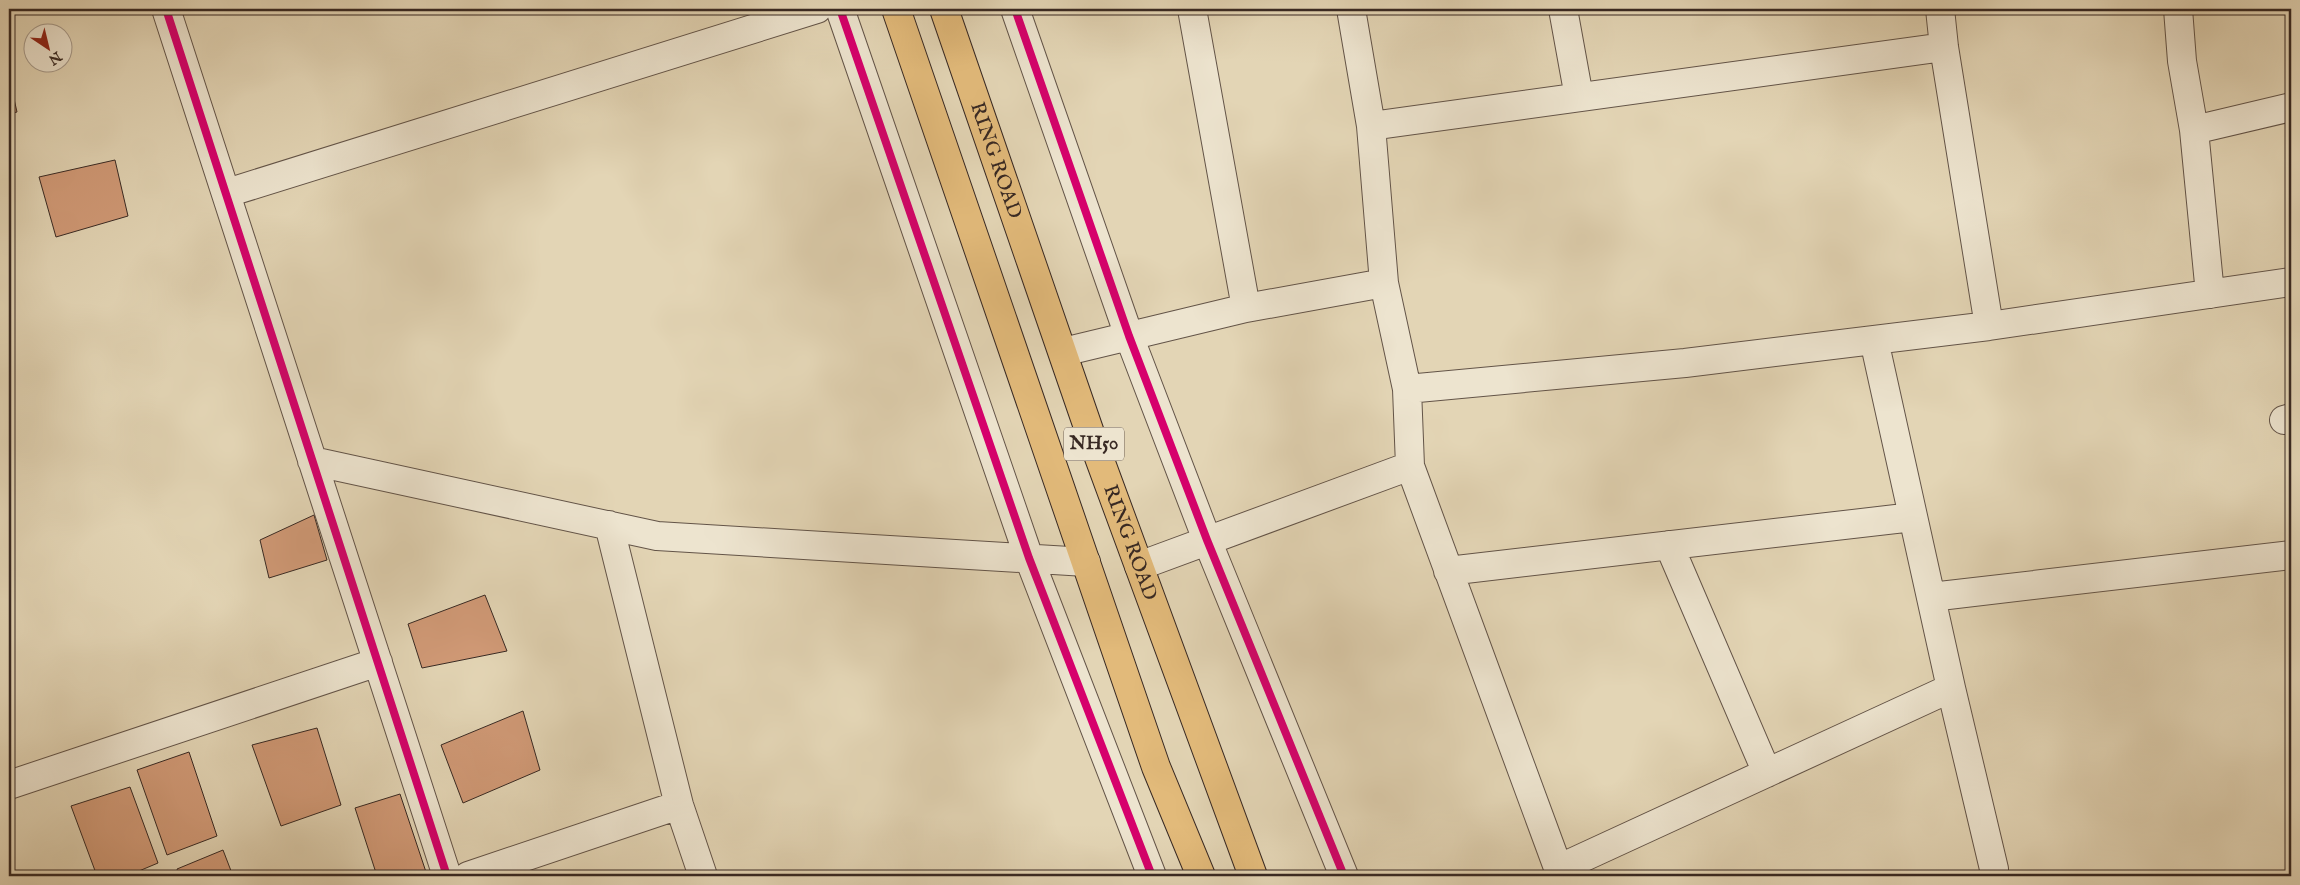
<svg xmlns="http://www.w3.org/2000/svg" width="2300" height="885" font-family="'IM FELL English',serif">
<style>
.building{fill:#d19a77;stroke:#382923}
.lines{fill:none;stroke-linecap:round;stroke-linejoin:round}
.minor-casing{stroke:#635448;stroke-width:30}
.trunk-casing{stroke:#382923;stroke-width:30}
.minor{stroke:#ede4cf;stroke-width:28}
.trunk{stroke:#e2ba7a;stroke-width:28}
.cycleway-casing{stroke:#ede4cf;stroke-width:11}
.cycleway{stroke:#d6006c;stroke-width:8}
.labels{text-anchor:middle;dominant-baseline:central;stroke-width:4;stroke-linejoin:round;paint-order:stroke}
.shield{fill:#ede4cf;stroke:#6e6157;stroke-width:1}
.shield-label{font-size:19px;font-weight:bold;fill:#382923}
.street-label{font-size:20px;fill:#382923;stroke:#ede4cf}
</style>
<rect width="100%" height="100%" fill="#e3d5b5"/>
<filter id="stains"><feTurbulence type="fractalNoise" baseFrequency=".004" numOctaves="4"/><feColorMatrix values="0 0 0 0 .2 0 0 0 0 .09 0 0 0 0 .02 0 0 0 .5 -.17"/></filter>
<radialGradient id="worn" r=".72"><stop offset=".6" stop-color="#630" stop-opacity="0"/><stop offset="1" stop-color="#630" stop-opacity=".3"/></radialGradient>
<path class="building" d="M9,77L17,112L9,114Z
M115,160L128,216L56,237L39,177Z
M314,515L327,560L269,578L260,540Z
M485,595L507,651L422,668L408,624Z
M523,711L540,770L463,803L441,745Z
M317,728L341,805L281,826L252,745Z
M189,752L217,836L167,855L137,770Z
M130,787L158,863L127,876H97L71,806Z
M400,794L427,875L377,876L355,808Z
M223,850L233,876H179L177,869Z"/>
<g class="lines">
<g class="minor-casing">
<path id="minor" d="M166,9L447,876
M840,9L1029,558L1152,876
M1015,9L1129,336L1207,540L1344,876
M1351,9L1371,126L1384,283L1407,389L1410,466L1561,876
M1563,9L1579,97
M1940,9L1944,47L1989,326
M2178,9L2182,61L2194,130L2210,294
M1371,126L1944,47
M2194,130L2291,107
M227,193L817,9
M1246,308L1384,283
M1874,340L1951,688L1994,869V876
M1063,352L1246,308L1192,9
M1407,389L1685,363L1989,326L2291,282
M2284,420L2291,418
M312,461L657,536L1086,562
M609,525L679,805L703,876
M1669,545L1767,773
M1139,566L1410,466
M1448,571L1913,517
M1931,597L2291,555
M9,785L378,662
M1558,869L1951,688
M468,876L679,805"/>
</g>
<g class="trunk-casing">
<g id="trunk">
<path d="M896,9L1156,767L1201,876"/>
<path id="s1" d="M944,9L1090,433L1253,876"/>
</g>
</g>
<use href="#minor" class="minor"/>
<use href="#trunk" class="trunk"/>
<g class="cycleway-casing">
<path id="cycleway" d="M166,9L447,876
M840,9L1029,558L1152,876
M1015,9L1129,336L1207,540L1344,876"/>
</g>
<use href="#cycleway" class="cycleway"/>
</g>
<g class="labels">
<rect class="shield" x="1064" y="427.5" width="60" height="33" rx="4"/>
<g class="shield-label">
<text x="1094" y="444">NH50</text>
</g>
<g class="street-label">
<text stroke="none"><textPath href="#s1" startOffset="160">RING ROAD</textPath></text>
<text stroke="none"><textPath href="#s1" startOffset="565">RING ROAD</textPath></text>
</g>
</g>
<rect width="2300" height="885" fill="none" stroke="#e3d5b5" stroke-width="30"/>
<rect x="10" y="10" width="2280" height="865" fill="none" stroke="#382923" stroke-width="2.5"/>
<rect x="15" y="15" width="2270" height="855" fill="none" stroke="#382923"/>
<g transform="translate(48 48) rotate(145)"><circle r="24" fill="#ede4cf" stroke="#a5998a"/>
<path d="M0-4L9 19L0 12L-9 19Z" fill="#8f2418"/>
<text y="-8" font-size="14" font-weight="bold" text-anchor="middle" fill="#382923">N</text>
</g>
<rect width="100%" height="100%" filter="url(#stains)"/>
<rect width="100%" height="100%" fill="url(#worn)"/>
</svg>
